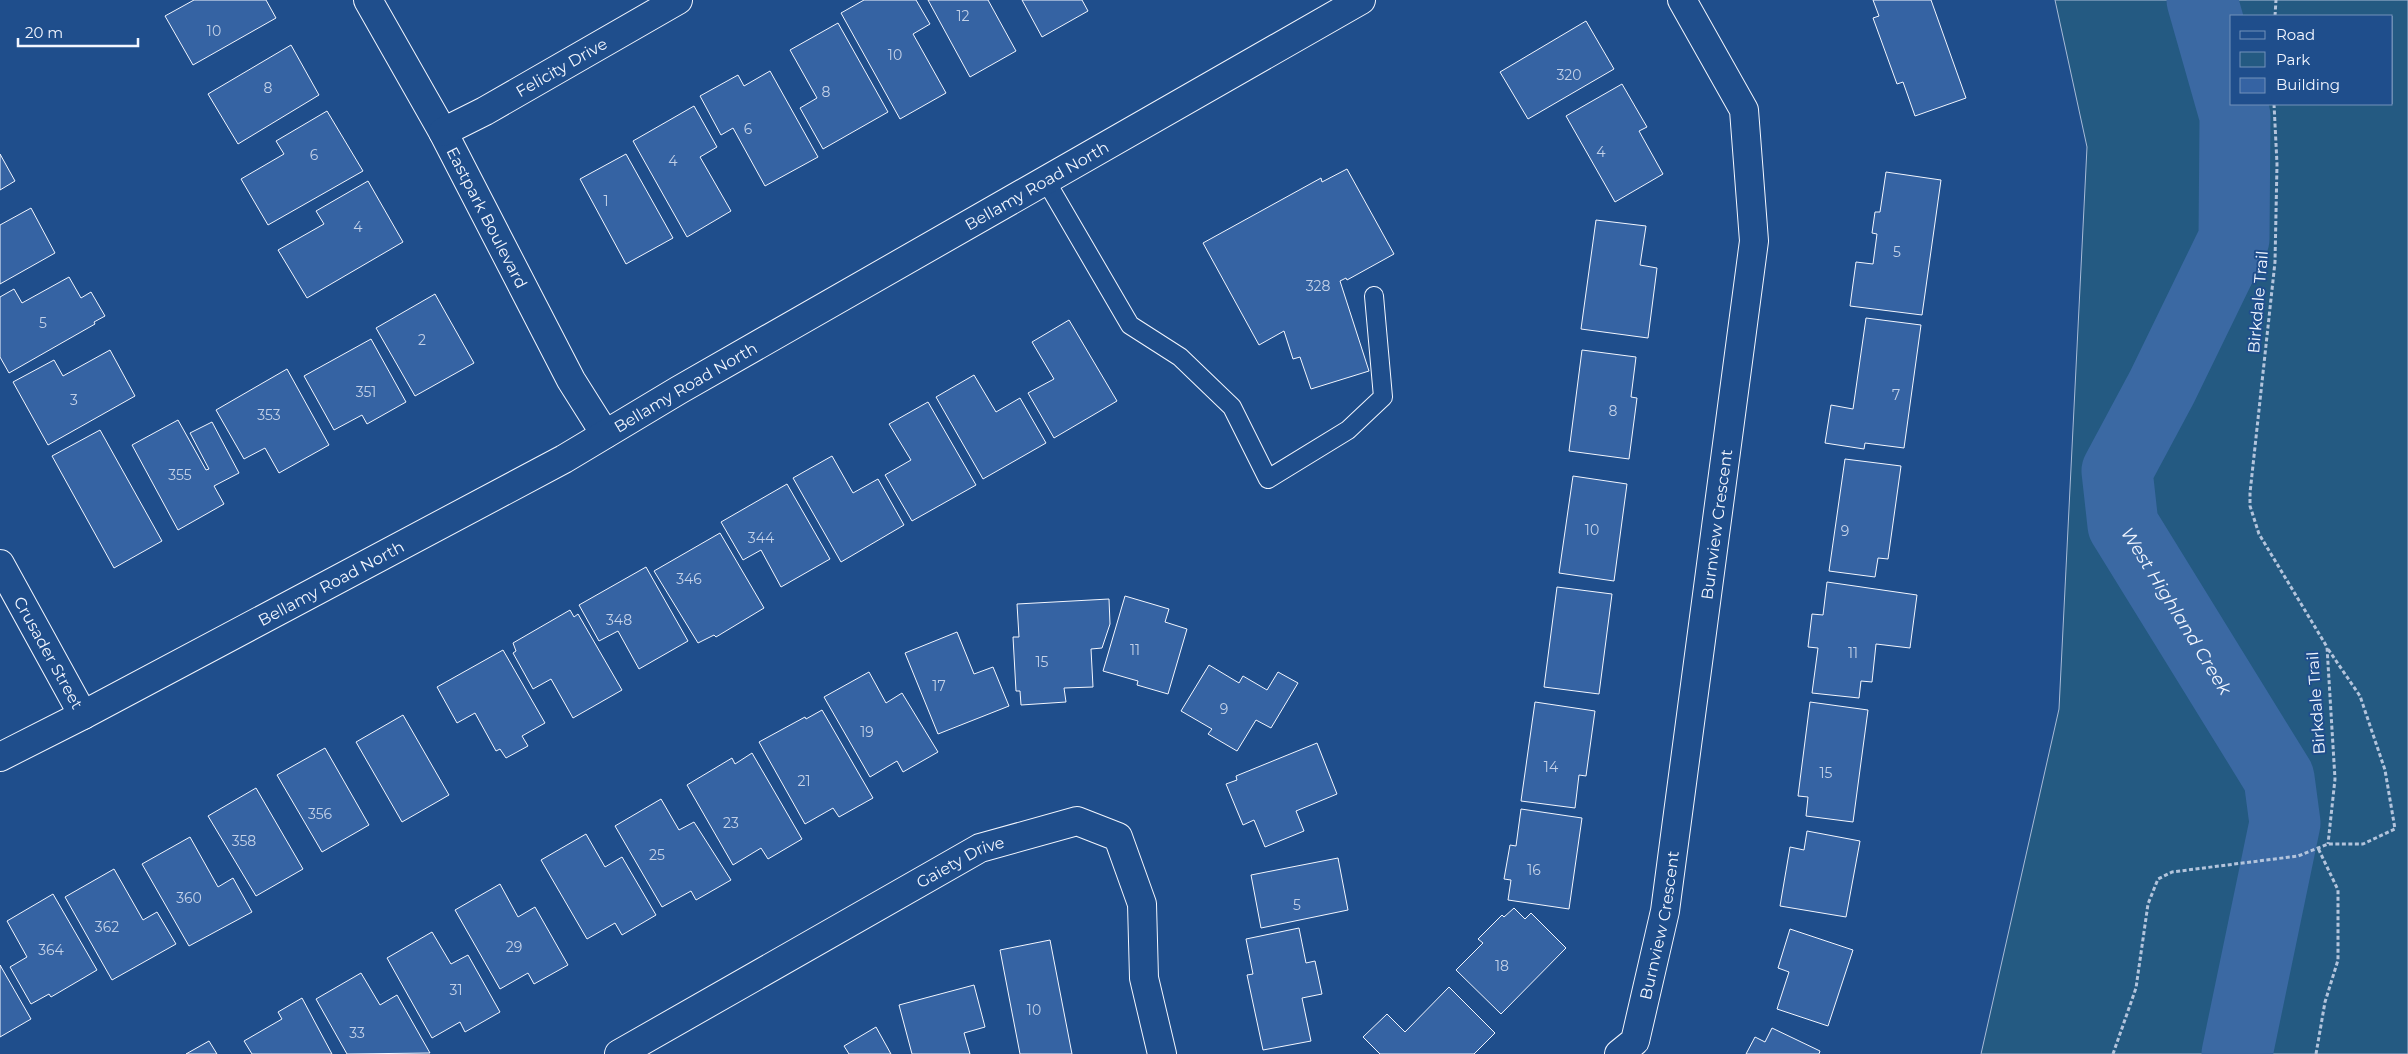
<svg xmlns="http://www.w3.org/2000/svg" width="2408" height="1054" font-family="Montserrat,sans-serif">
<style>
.green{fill:#245a82;stroke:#a8bbd7;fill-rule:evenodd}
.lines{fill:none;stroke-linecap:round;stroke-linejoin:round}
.river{stroke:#3b69a3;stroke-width:71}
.building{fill:#3563a3;stroke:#f2f6ff}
.service-casing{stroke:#f2f6ff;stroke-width:20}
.minor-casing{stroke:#f2f6ff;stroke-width:30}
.tertiary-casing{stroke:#f2f6ff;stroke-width:30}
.path{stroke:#b3c4dc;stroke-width:3;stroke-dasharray:4 2.5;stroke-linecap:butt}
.service{stroke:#1f4e8c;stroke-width:18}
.minor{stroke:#1f4e8c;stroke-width:28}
.tertiary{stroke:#1f4e8c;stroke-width:28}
.labels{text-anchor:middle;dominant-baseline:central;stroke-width:4;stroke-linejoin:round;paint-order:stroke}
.number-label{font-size:14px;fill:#c3d1e8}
.street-label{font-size:16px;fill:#f2f6ff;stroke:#1f4e8c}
.water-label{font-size:18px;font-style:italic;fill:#f2f6ff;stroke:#1f4e8c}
</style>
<rect width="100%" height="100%" fill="#1f4e8c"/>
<path class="green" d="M2055,0H2408V1054H1981L2059,709L2087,147ZM2392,16V104H2232V16Z"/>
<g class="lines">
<path class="river" id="s1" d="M2202,0L2235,116L2234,239L2162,387L2117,471L2123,525L2279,778L2285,823L2237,1054"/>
</g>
<path class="building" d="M194,0H266L276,18L193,65L165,16Z
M864,0H916L930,24L913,34L946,93L900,119L841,13Z
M928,0H988L1016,51L970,77Z
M1022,0H1082L1088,11L1042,37Z
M1873,0H1931L1966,98L1915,116L1903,82L1897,84L1873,18L1879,16Z
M1586,21L1614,69L1528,119L1500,72Z
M838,23L888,112L823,149L800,108L817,98L790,50Z
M291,45L319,95L238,144L208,94Z
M770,71L818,157L765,186L733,128L721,135L700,96L738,75L744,86Z
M1622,84L1647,127L1639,131L1663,174L1615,202L1566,116Z
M694,106L717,147L700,157L731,211L687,237L633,141Z
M327,111L363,171L268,225L241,179L284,154L276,141Z
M0,154L15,181L0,190Z
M626,154L673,238L626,264L580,179Z
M1347,169L1394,254L1347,280L1346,278L1340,281L1369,371L1311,389L1300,357L1293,359L1284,331L1259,345L1203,243L1321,178L1322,182Z
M1886,172L1941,180L1922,315L1850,306L1856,262L1873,264L1877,234L1872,233L1875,212H1880Z
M368,181L403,242L307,298L278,250L324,224L316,211Z
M31,208L55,253L0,284V225Z
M1596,220L1646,226L1640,265L1657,268L1648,338L1581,329Z
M69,277L81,298L91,292L105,316L94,322L95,324L9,373L0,357V297L14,289L22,303Z
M435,294L474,363L415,396L376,328Z
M1866,318L1921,325L1904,448L1865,443L1864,449L1825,443L1831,405L1853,409Z
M1069,320L1117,401L1054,438L1028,393L1054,379L1032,342Z
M371,339L406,402L367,424L362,415L334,430L304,376Z
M110,350L135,396L48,445L13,382L54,360L63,376Z
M1582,350L1636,357L1631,397L1637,398L1629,459L1569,451Z
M287,369L329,445L279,473L265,448L244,459L216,410Z
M974,375L996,412L1020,398L1046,443L983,479L936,397Z
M928,402L976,485L912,521L885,475L911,460L889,424Z
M178,420L206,470L209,469L190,433L212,422L239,473L214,486L224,504L178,530L132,445Z
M100,430L162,541L114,568L52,456Z
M832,456L853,493L878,479L904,525L841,562L793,478Z
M1845,459L1901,466L1888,559L1878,558L1875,577L1829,571Z
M1573,476L1627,484L1614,581L1559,573Z
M787,484L830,559L781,587L761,550L743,560L721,522Z
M720,533L764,608L716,637L714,635L698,643L654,571Z
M646,567L688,641L639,669L618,631L599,641L579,605Z
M1827,582L1917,595L1910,648L1876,644L1872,682L1861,681L1859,698L1812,693L1818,648L1808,647L1812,614L1823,615Z
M1557,587L1612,594L1599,694L1544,687Z
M1125,596L1169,609L1165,622L1187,629L1168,694L1137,685L1138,681L1103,671Z
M1109,599L1110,624L1102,648L1091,649L1093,687L1064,688L1066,702L1021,705L1020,691H1016L1013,637H1019L1017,604Z
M570,610L574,617L578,614L622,690L573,718L551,679L533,689L513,653L516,651L513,643Z
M957,632L974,674L993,667L1009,706L938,734L905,653Z
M503,650L545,723L522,736L528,746L506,758L500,749L496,751L475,713L457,723L437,687Z
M1209,665L1239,683L1243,676L1267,690L1278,672L1298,683L1271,728L1256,720L1237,751L1208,734L1212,729L1181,711Z
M869,672L886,703L902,693L938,752L903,772L897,761L870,777L824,697Z
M1535,702L1595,711L1586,776L1579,775L1575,808L1521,801Z
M1810,702L1868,710L1853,822L1806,816L1808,797L1798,796Z
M822,710L873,798L839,817L833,808L805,824L759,742L805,717L806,719Z
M403,715L449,795L402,822L356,742Z
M1317,743L1337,794L1296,811L1304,831L1265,847L1254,820L1243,825L1226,784L1237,780L1236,776Z
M325,748L369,825L322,852L277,775Z
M752,753L802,839L768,859L761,848L733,865L687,785L732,758L735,764Z
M256,788L303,869L256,896L208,816Z
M661,799L679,830L694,822L731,880L696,900L691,891L662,907L615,826Z
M1521,809L1582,818L1569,909L1508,900L1511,880L1504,879L1510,845L1516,846Z
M1807,831L1860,841L1846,917L1780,906L1790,847L1804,850Z
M586,834L605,867L622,857L656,915L622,935L615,923L587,939L541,860Z
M190,837L218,887L233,878L252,912L189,946L142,864Z
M1338,858L1348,910L1261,928L1251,875Z
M114,869L143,920L157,912L176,944L112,980L65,897Z
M500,884L518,917L535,907L568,965L534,984L528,973L500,989L455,910Z
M53,894L97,970L51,997L49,994L31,1004L10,967L27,957L7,921Z
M1514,908L1525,919L1531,913L1566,948L1501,1014L1456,970L1483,943L1478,939L1502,915L1504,917Z
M1299,928L1306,963L1315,961L1322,994L1302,998L1311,1041L1263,1050L1247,975L1253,974L1246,939Z
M1790,929L1853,950L1828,1026L1777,1009L1789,972L1778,968Z
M432,932L451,964L468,955L500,1012L465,1032L460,1022L432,1038L387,958Z
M1050,940L1072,1054H1020L1000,950Z
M0,965L31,1019L0,1037Z
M361,973L380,1005L397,995L430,1053L347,1054L316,999Z
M974,985L985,1027L964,1033L970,1054H912L899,1005Z
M1449,987L1495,1033L1474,1054H1380L1363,1037L1387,1014L1405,1032Z
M302,998L332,1054H252L244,1041L282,1019L278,1012Z
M876,1027L891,1054H849L844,1046Z
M1772,1028L1820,1051L1819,1054H1746L1755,1037L1765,1042Z
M209,1041L217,1054H186Z"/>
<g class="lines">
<g class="service-casing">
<path id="service" d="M1046,181L1130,325L1180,357L1232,407L1268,479L1348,430L1383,397L1374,296"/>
</g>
<g class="minor-casing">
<g id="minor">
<path id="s2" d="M368,0L443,132L571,380L605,434"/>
<path id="s3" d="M443,132L485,111L678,0"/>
<path id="s4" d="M0,564L83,715"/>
<path id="s5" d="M619,1054L980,848L1077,821L1118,837L1142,904L1144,978L1162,1054"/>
<path id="s6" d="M1619,1054L1635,1041L1665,911L1754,241L1744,110L1682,0"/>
</g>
</g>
<g class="tertiary-casing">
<g id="tertiary">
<path id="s7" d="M0,757L83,715L564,459L679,390L1361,0"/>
</g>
</g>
<path class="path" d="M2275,16L2276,0
M2274,104L2277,164L2275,262L2250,493V506L2259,534L2327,647L2335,779L2328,844
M2113,1054L2136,988L2148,904L2158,879L2172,872L2298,856L2328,844H2363L2395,829L2385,770L2360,696L2328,649
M2316,1054L2325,1002L2338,960V890L2318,848"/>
<use href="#service" class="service"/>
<use href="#minor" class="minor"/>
<use href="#tertiary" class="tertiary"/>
</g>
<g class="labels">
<g class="number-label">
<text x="963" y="16">12</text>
<text x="214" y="31">10</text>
<text x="895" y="55">10</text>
<text x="1569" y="75">320</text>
<text x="268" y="88">8</text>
<text x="826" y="92">8</text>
<text x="748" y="129">6</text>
<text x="1601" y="152">4</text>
<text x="314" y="155">6</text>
<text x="673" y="161">4</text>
<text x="606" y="201">1</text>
<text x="358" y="227">4</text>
<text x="1897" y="252">5</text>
<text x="1318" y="286">328</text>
<text x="43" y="323">5</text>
<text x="422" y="340">2</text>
<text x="366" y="392">351</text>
<text x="1896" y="395">7</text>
<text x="74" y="400">3</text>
<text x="1613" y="411">8</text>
<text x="269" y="415">353</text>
<text x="180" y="475">355</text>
<text x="1592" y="530">10</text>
<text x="1845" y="531">9</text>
<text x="761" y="538">344</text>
<text x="689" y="579">346</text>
<text x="619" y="620">348</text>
<text x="1135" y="650">11</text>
<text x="1853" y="653">11</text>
<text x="1042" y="662">15</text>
<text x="939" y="686">17</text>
<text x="1224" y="709">9</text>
<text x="867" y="732">19</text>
<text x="1551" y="767">14</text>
<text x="1826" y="773">15</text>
<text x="804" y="781">21</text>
<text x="320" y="814">356</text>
<text x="731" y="823">23</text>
<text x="244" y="841">358</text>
<text x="657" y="855">25</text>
<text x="1534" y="870">16</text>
<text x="189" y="898">360</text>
<text x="1297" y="905">5</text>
<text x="107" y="927">362</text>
<text x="514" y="947">29</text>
<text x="51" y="950">364</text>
<text x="1502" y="966">18</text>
<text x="456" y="990">31</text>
<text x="1034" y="1010">10</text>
<text x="357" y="1033">33</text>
</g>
<g class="street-label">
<text stroke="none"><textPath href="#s3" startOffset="135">Felicity Drive</textPath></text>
<text stroke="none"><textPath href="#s7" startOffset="1184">Bellamy Road North</textPath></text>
<text stroke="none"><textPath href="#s2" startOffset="248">Eastpark Boulevard</textPath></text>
<text transform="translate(2258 302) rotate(-85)">Birkdale Trail</text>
<text stroke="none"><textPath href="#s7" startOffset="779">Bellamy Road North</textPath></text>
<text stroke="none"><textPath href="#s6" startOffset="544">Burnview Crescent</textPath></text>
<text stroke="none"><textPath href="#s7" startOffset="374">Bellamy Road North</textPath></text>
<text stroke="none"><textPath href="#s4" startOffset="101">Crusader Street</textPath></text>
<text transform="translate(2316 703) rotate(-94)">Birkdale Trail</text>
<text stroke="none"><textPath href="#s5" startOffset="392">Gaiety Drive</textPath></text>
<text stroke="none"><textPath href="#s6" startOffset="139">Burnview Crescent</textPath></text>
</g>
<g class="water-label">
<text stroke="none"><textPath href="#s1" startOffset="659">West Highland Creek</textPath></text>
</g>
</g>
<rect x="2230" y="15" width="162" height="90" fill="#1f4e8c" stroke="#7391ba"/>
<rect x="2240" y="31" width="25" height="8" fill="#1f4e8c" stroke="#7391ba"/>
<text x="2276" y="40" font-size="15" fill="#f2f6ff">Road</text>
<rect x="2240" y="52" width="25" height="15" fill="#245a82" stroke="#7391ba"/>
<text x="2276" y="65" font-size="15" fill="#f2f6ff">Park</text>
<rect x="2240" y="78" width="25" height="15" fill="#3563a3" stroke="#7391ba"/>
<text x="2276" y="90" font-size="15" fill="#f2f6ff">Building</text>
<path d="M18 38v8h120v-8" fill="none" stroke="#f2f6ff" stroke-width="2.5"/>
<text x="25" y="38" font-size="15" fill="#f2f6ff" stroke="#1f4e8c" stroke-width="4" paint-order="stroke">20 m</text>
</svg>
